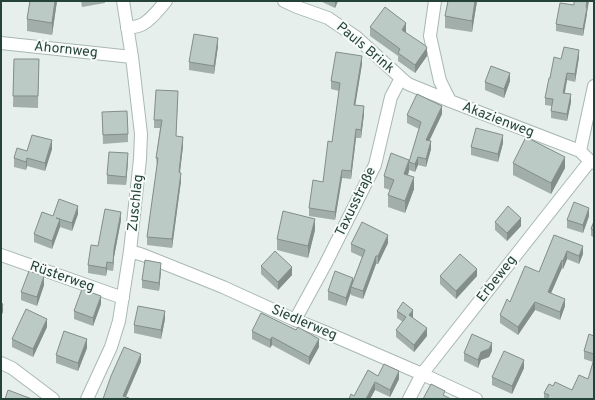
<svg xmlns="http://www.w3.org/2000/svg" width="595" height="400" font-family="Overpass,sans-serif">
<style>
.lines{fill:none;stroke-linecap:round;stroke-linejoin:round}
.minor-casing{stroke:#a8b8b2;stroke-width:14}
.minor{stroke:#fff;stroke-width:12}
.wall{fill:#a1aea9}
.shaded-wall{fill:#838d89}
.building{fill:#bbcac4;stroke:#838d89}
.labels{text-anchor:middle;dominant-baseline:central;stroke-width:4;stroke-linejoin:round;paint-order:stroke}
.street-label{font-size:14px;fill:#24423a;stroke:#f7fbf9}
</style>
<rect width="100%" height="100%" fill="#e6efeb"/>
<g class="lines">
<g class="minor-casing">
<path id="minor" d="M284,1L297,7L328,18L356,37L401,78L408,84L450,101L580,151L590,161L594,163
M435,1L430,36L440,81L450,101
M127,28C132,27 138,27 143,24C152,19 159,9 166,1
M1,43L132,57
M580,151L594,86
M130,251L143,255L223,287L295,320L320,330L422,374L476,399
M1,255L123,298
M295,320L325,265L375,165L391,97L401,78
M1,363L12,368L53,399
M87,399L111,347L119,321L130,251L140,159L141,134L132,57L123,1
M409,399L422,374L590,161"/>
</g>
<use href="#minor" class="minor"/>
</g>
<path class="wall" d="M30,1H57L52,35L27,31V19Z
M81,1H105V3L82,7Z
M320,1H338L335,8Z
M475,1H477L472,32L445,28V16Z
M587,10V15L583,36L556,31V24Z
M370,27L406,32V33L427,56L415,73L398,61V56L370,36Z
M218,46L214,74L189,70V62Z
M579,57L575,82L567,80L565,93L571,102L567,121L551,118V111L552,106L545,105V98L550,78L561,59Z
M14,59H39L38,108L13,107Z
M362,64L355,105L364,114L361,138H356L351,179L342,178L335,220L309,216V208L323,182L332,142L339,91L331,89V81Z
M510,81L504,98L485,90V82Z
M178,99L176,136L183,146L180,172L181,181L172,248L147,245V237L157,166L156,158L160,128H154V120Z
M102,112L128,134V142L103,144Z
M442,114L429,141L431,149L426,167L418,165L415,172L409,170V162L419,129L407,123V115Z
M503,143L498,162L471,155V147Z
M52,149L45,171L27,166L26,170L14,167V158L27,151Z
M128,161L126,185L107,184V175Z
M513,163L565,168L551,194L513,175Z
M409,171L408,175L414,189L405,213L388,207V195L390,190L384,188V176Z
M78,214L72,231L60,227L52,249L34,242V234L53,216Z
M589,216L583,233L567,228V220Z
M121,220L114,257L113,271L107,270L106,276L88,273V265L98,246Z
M594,221V237L591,236V229Z
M495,222L521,226L507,241L495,230Z
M315,230L308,258L277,250V239Z
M554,235L583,254L579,264L567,259L563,269L562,268L551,293L565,306L560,320L535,310L518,335L500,323V315L510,302L539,272Z
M388,243L378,264H376L363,299L351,295V292L346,306L328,300V291L353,281L362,257L351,252V244Z
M261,266L292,275L278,290L261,274Z
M161,271L159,291L142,288V280Z
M440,276H477L456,299L440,284Z
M44,285L37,306L21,300V292Z
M101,304L93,326L74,319V311Z
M397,311L413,317V318L427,336L414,352L396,337V330L403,322L397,318Z
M165,319L161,339L134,333V325Z
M47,327L33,357L12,347V339Z
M252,331L319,347L309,365L272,345L270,348L252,339Z
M594,336V399H544V393L553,386L572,390L588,379L593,362L584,359V351Z
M87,348L78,371L56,363V355Z
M492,351L489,357L481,360L478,368L464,361V353Z
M524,368L512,394L492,385V377Z
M378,376L399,379L390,397L375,390L370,399H349L354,396Z"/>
<path class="shaded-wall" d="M55,1H57L52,35V23Z
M335,1H338L335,8Z
M475,1H477L472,32V21Z
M587,1H589L583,36V29Z
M406,23V32L402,38V30Z
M218,38V46L214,74V66Z
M427,48V56L415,73V65Z
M579,50V57L575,82V74Z
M362,56V64L354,113V105Z
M510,73V81L504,98V89Z
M567,73V80L563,100V93Z
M571,94V102L567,121V114Z
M364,106V114L361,138V130Z
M442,106V114L426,148V140Z
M356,129V138L351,179V171Z
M503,135V143L498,162V154Z
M183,137V146L179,180V172Z
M52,140V149L45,171V163Z
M431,141V149L426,167V159Z
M128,153V161L126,185V177Z
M418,157V165L415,172V164Z
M565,157V168L551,194V183Z
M27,158V166L26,170V162Z
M409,160V171L404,186V174Z
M342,170V178L335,220V212Z
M181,173V181L172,248V239Z
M414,177V189L405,213V201Z
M78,206V214L72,231V223Z
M589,208V216L583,233V225Z
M121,212V220L114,257L113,271V263L114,249Z
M521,218V226L507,241V233Z
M60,219V227L52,249V241Z
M315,219V230L308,258V246Z
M388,235V243L378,264V256Z
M583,246V254L579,264V256Z
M567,251V259L563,269V261Z
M376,256V264L363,299V291Z
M562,260V268L548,300V292Z
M107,262V270L106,276V268Z
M161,263V271L159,291V283Z
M292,267V275L278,290V282Z
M477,269V276L456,299V291Z
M44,276V285L37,306V297Z
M353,278V286L351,287V292L346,306V298Z
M101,296V304L93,326V318Z
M565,299V306L560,320V312Z
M535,302V310L518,335V327Z
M3,304V312L1,317V309Z
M413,310V317L409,322V315Z
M165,311V319L161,339V330Z
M47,319V327L33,357V349Z
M427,328V336L414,352V345Z
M272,337V345L270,348V340Z
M87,339V348L78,371V363Z
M319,339V347L309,365V357Z
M492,343V351L489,357L481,360L478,368V360L481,352Z
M141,354V362L125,399L123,396Z
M524,360V368L512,394V386Z
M399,371V379L390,397V390Z
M375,382V390L370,399H366Z"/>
<path class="building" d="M30,1H55L52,23L27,19Z
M448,1H475L472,21L445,16Z
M574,1H587L586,7L587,8L583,29L556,24L560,3L574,5Z
M385,7L406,23L402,30L426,46L427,48L415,65L398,53L400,49L370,27Z
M194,34L218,38L214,66L189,62Z
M564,47L579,50L575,74L567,73L563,93L571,94L567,114L551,111L553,99L545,98L549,78H550L554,57L561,59Z
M336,52L362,56L354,105L364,106L361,130L356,129L351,171L342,170L335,212L309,208L313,180L323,182L328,141L332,142L340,83L331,81Z
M14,59H39L38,96H13Z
M491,66L510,73L504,89L485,82Z
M156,90L178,91L176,136L183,137L179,172L181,173L172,239L147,237L158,158H156L162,120H154Z
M417,94L442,106L426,140L431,141L426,159L418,157L415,164L409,162L421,122L407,115Z
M127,111L128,134L103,135L102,112Z
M476,128L503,135L498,154L471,147Z
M32,135L52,140L45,163L27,158L26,162L14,158L17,148L27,151Z
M526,137L565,157L551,183L513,163Z
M109,152L128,153L126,177L107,175Z
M391,153L409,160L404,174L414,177L405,201L388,195L394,180L384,176Z
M59,199L78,206L72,223L56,218L60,219L52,241L34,234L42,212L53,216Z
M574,202L589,208L583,225L567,220Z
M508,206L521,218L507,233L495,222Z
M105,209L121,212L114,249L113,263L107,262L106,268L88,265L91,245L98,246Z
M283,211L315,219L308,246L277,239Z
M594,221V230L591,229Z
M362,222L388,235L378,256H376L363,291L351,287L365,250L351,244Z
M554,235L583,246L579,256L567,251L563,261L562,260L548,292L565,299L560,312L535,302L518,327L500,315L507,299L510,302L525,266L539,272Z
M275,251L292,267L278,282L261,266Z
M460,254L477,269L456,291L440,276Z
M145,260L161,263L159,283L142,280Z
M29,271L44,276L37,297L21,292Z
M335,271L353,278L346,298L328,291Z
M82,289L101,296L93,318L74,311Z
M403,302L413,310L409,315L427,328L414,345L396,330L406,317L397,311Z
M1,303L3,304L1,309Z
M138,306L165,311L161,330L134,325Z
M26,309L47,319L33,349L12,339Z
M261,313L296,330L298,327L319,339L309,357L272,337L270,340L252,331Z
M64,331L87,339L78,363L56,355Z
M472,334L492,343L489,349L481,352L478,360L464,353Z
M589,334L594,336V354L584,351Z
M124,347L141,354L123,396L129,398V399H103L111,376Z
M504,351L524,360L512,386L492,377Z
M594,359V399H547L549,395L544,393L549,384L553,386L555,382L572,390L579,375L588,379Z
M384,364L399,371L390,390L375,382L366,399H349L351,394L354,396L368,370L378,376Z
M431,384L445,391L443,395L451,399H423Z
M8,390L32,399H5Z"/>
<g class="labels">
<g class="street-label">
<text transform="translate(365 48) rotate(40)">Pauls Brink</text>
<text transform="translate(66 50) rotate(6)">Ahornweg</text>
<text transform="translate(498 120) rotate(21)">Akazienweg</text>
<text transform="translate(356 202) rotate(-64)">Taxusstraße</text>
<text transform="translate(136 203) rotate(-84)">Zuschlag</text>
<text transform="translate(62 277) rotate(19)">Rüsterweg</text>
<text transform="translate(497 279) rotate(-52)">Erbeweg</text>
<text transform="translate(304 323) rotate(23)">Siedlerweg</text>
</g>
</g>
<rect width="595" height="400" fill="none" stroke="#24423a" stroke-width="4"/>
</svg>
